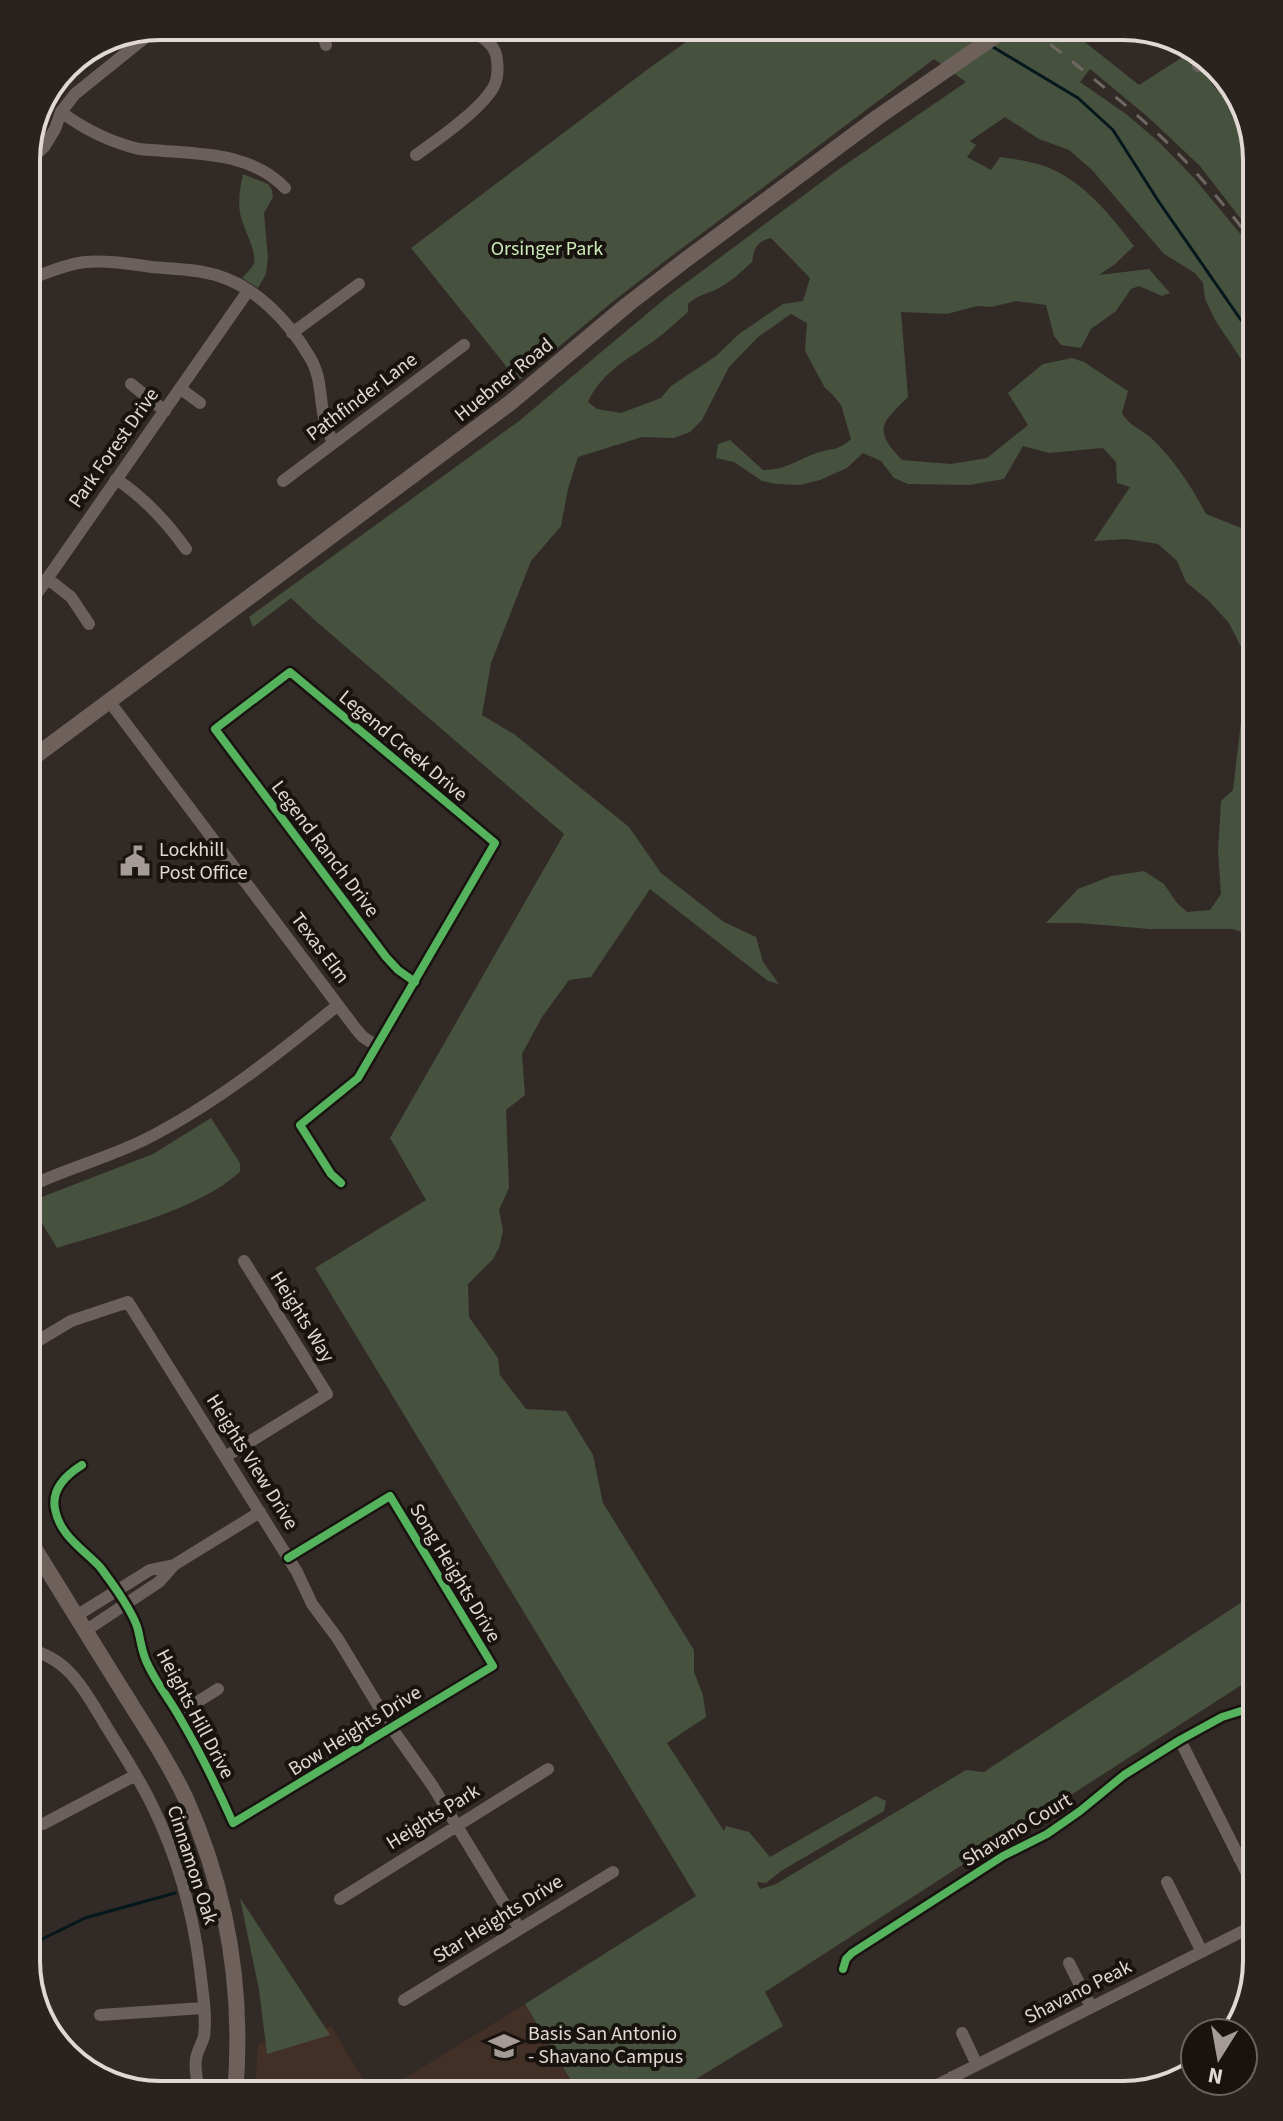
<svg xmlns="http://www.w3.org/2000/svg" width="1283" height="2121" font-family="'Source Sans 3',sans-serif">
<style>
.built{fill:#423026}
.green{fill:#46523d;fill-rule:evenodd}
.water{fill:#04171d}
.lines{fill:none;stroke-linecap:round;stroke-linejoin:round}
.stream{stroke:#04171d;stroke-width:3}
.minor{stroke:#6b605c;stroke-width:12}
.major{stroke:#6e605b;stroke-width:16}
.rail{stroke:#6f6763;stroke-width:3;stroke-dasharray:14 14;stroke-linecap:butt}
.cycleway-casing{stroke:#191310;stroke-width:13}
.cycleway{stroke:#56b35d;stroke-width:8}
.labels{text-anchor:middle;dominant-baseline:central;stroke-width:8;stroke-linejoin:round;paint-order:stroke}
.park-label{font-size:20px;fill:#cbecb9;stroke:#191310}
.street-label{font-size:20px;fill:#e1d8d3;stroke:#191310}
.poi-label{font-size:20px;fill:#e1d8d3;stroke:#191310;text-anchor:start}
.rim{fill:none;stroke:#e1d8d3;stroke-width:4}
</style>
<rect width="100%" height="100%" fill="#322a26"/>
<path class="built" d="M525,2004L575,2087L563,2095H378Z
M331,2026L373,2095H255L258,2044Z"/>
<path class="green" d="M1066,27L1139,85L1189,53L1216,89L1246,113L1257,160V240L1200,166L1148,117L1090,69L1080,82L1126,114L1159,142L1194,178L1257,254V383L1215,320L1205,299L1203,283L1195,273L1164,254L1092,170L1069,150L1039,139L1005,117L970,141L976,145L967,157L991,170L1000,157C1019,160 1039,162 1056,171C1088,187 1113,218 1134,246L1114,265L1099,275L1149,269L1170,293L1162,296L1139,286L1131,289L1116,311L1091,329L1081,348L1061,345L1054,336L1046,305L1016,301L991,307L977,306L947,314L901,312L908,397C882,423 872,429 902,460L951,464L987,458L1028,425L1008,393L1043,364L1072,358L1084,362L1128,391L1122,413C1132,428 1138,427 1150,437C1174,459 1191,486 1206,514L1254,533L1257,537V937L1233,929H1150L1078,923H1046L1078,889L1111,876L1144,871L1164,884L1177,903L1187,912L1210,910L1221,894L1218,852L1221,801L1233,790L1245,688L1253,660L1240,645L1229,623L1209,601L1186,582L1177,561L1158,544L1127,539L1094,541L1130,487L1117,483L1116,462L1103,448L1049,453L1023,446L1004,479L969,485L908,484L894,478L881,461L863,453L847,468L820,480L800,485L776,484L762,481L734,462L716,458L718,444L730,440L763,470C785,470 795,461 814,454C831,447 835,453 851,439L841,405L832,394L825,388L805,351L807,323L791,314L758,337L729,367L702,420L690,432L674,438L642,437L578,457L568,489L561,526L531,561L491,663L482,715L514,734L629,827L661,873L724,922L756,937L763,962L779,984L768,981L650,889L591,977L569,980L542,1017L522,1054L525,1095L506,1110L509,1188L499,1210L503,1231L499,1248L493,1259L468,1284L469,1317L498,1358L500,1375L526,1409L566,1411L593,1455L603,1503L694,1650V1672L703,1695L706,1717L667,1743L724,1831L726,1826L749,1832L770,1857L876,1796L886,1801L884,1811L781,1871L766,1883L757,1882L760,1889L776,1884L966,1770L984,1772L1257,1592V1675L765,1992L783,2026L670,2095H563L575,2087L525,2004L696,1896L315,1268L426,1200L390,1138L564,834L318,623L291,598L253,627L249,617L519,421L667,297L839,169L966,82L934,59L665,261L611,303L518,381L411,248L652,66L703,30ZM771,238L810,278L803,301L783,304L739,334L716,356L671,386L661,398L621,413L597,409L588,402C600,375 624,361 648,345C662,336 675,323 688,312V304C697,295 708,294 719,288C732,281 742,271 752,262C754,249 757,241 771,238Z
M243,174L268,184L272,190L273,197L264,213L268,258L266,274L258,288L242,278C246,274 252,268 254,263C257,250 242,227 240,213C238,199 240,187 243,174Z
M211,1118L240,1163V1172C197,1211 113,1230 57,1248L29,1202L153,1154Z
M240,1898L330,2035L267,2054L259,1990Z"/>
<path class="water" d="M1255,788H1257V898C1249,867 1242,823 1248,792Z"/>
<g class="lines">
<path class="stream" d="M968,28L980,37
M993,47L1078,98L1113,130L1159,202L1257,343
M26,1947L85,1918L175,1893"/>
<path class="minor" d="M323,34L326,45
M1198,66L1207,59
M61,112C84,129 110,142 139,149C147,150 156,150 164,151C206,154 254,155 285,188
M416,155C437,140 484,108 495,84C498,76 498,68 497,60C496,46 485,38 474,33
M26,163L44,147L55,129L61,112L75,94L147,36
M26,280C45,274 65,264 85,262C107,260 130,264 152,267C174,269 198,269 219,276C257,288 289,322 309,356C327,384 315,413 334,443
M292,333L359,284
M131,384L165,411
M181,389L200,403
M116,479C145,498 166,521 186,549
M283,481L464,345
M48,579L71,597L89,624
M26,609L248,291
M109,701L356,1029L363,1037L377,1046
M341,1183L331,1174L300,1125L358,1078L495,843L290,672L215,729L386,957L398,970L415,982
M26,1188C65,1169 108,1158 146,1139C215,1104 278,1054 338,1005
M26,1348L71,1321L128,1302L297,1572L312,1604L338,1639L391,1727L432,1785L519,1928
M225,1457L327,1394L244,1261
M82,1465C66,1475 51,1489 55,1509C60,1536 83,1549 100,1567C106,1575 112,1583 118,1592C125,1603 135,1617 138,1630C141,1642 142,1654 148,1665C157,1684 170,1700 180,1718C200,1752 217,1787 233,1823L493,1666L390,1496L288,1558
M76,1616L150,1570L174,1565
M85,1631L159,1582L174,1565L260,1512
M26,1649C69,1657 85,1691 106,1726C122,1752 139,1778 152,1805C177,1856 193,1912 200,1969C202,1989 207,2015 204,2036C202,2044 197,2051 196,2059C194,2071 198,2083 200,2095
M178,1714L218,1689
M1180,1740L1257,1893
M43,1824L136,1775
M1239,1858L1257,1848
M1167,1882L1202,1952
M340,1899L548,1769
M1069,1963L1091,2007
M843,1969L846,1959L852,1953L1003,1856L1047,1834L1080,1811L1124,1775L1180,1740L1222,1717L1257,1706
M404,2000L613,1872
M100,2015L203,2008
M962,2033L977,2065
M952,2077L960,2095
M763,2095C781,2084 798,2089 817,2095
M851,2095L852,2091
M917,2095L1257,1924"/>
<path class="major" d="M26,763L510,403L627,305L684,261L878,117L1007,28
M26,1535C58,1587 90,1638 122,1690C144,1725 168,1761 186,1799C228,1893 244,1992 235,2095"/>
<path class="rail" d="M1028,27C1072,61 1115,95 1156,132C1193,166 1226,207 1257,247"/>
<g class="cycleway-casing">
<path id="cycleway" d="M341,1183L331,1174L300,1125L358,1078L495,843L290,672L215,729L386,957L398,970L415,982
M82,1465C66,1475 51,1489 55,1509C60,1536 83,1549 100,1567C106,1575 112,1583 118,1592C125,1603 135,1617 138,1630C141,1642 142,1654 148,1665C157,1684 170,1700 180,1718C200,1752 217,1787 233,1823L493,1666L390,1496L288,1558
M843,1969L846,1959L852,1953L1003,1856L1047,1834L1080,1811L1124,1775L1180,1740L1222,1717L1257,1706"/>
</g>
<use href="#cycleway" class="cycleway"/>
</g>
<defs>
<g id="civic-bare" transform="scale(2.4)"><path d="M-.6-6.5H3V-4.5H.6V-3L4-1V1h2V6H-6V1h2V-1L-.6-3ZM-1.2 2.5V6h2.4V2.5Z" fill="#a49b96" stroke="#191310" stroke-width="2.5" paint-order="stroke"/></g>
<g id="school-bare" transform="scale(2.4)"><path d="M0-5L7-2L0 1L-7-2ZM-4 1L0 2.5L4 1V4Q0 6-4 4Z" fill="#a49b96" stroke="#191310" stroke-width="2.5" paint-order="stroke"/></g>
</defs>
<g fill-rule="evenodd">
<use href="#civic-bare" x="135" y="861"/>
<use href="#school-bare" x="504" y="2046"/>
</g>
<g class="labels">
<g class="park-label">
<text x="547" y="249">Orsinger Park</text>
</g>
<g class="street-label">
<text transform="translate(504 380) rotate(-39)">Huebner Road</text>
<text transform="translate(362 397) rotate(-37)">Pathfinder Lane</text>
<text transform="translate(114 448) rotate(-55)">Park Forest Drive</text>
<text transform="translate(403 746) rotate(40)">Legend Creek Drive</text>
<text transform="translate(325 849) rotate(53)">Legend Ranch Drive</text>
<text transform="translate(320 948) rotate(53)">Texas Elm</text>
<text transform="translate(302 1317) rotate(58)">Heights Way</text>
<text transform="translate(252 1462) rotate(58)">Heights View Drive</text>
<text transform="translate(455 1573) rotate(59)">Song Heights Drive</text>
<text transform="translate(195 1714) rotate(62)">Heights Hill Drive</text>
<text transform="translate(355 1731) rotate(-32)">Bow Heights Drive</text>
<text transform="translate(433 1817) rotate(-32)">Heights Park</text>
<text transform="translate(1017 1830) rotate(-31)">Shavano Court</text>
<text transform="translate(192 1865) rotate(72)">Cinnamon Oak</text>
<text transform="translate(498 1919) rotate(-32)">Star Heights Drive</text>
<text transform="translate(1078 1992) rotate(-27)">Shavano Peak</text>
</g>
<g class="poi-label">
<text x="159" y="850">Lockhill<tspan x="159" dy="23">Post Office</tspan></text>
<text x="528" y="2034">Basis San Antonio<tspan x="528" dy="23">- Shavano Campus</tspan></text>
</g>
</g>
<path d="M0 0H1283V2121H0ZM160 40H1123A120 120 0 0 1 1243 160V1961A120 120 0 0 1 1123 2081H160A120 120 0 0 1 40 1961V160A120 120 0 0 1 160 40Z" fill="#292320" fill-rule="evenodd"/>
<path class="rim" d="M160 40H1123A120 120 0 0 1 1243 160V1961A120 120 0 0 1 1123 2081H160A120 120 0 0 1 40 1961V160A120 120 0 0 1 160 40Z"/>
<g transform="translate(1219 2057) rotate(191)"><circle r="38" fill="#191310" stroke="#69625e" stroke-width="2"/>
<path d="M0-6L14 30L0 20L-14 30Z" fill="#a49b96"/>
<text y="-12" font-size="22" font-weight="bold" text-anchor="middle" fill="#e1d8d3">N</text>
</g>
</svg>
